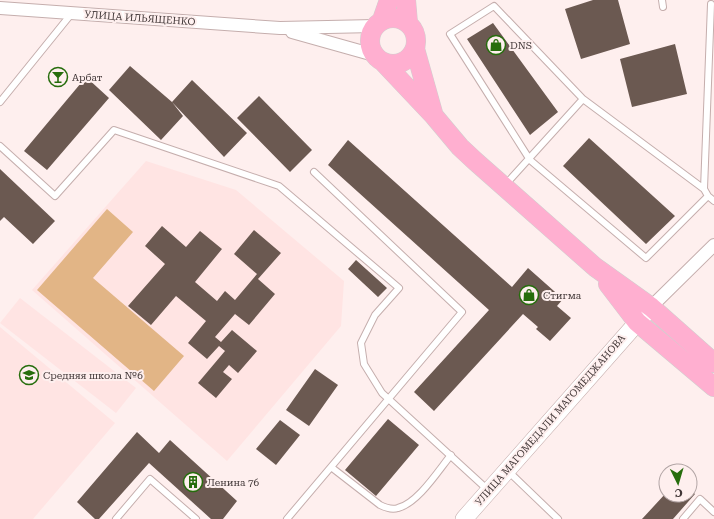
<svg xmlns="http://www.w3.org/2000/svg" width="714" height="519" font-family="'Roboto Serif',serif">
<style>
.built{fill:#ffe4e3}
.green{fill:#e2b586}
.building{fill:#6b5951}
.lines{fill:none;stroke-linecap:round;stroke-linejoin:round}
.service-casing{stroke:#c5aead;stroke-width:8}
.minor-casing{stroke:#c5aead;stroke-width:14}
.secondary-casing{stroke:#c5aead;stroke-width:18}
.primary-casing{stroke:#d1cfcf;stroke-width:20}
.service{stroke:#fff;stroke-width:6}
.minor{stroke:#fff;stroke-width:12}
.secondary{stroke:#fff;stroke-width:17}
.primary{stroke:#ffafd0;stroke-width:19}
.labels{text-anchor:middle;dominant-baseline:central;stroke-width:4;stroke-linejoin:round;paint-order:stroke}
.street-label{font-size:10px;fill:#413737;stroke:#feefee}
.poi-label{font-size:10px;fill:#413737;stroke:#feefee;text-anchor:start}
</style>
<rect width="100%" height="100%" fill="#feefee"/>
<path class="built" d="M146,161L236,190L344,281L341,326L227,461L32,290Z
M20,298L136,388L116,413L0,323Z
M0,327L115,423L33,519H0Z"/>
<path class="green" d="M107,209L133,232L93,278L184,356L154,391L37,290Z"/>
<path class="building" d="M593,0H618L630,44L581,59L565,9Z
M493,23L558,112L530,135L467,39Z
M675,44L687,94L632,107L620,59Z
M130,66L172,102L183,116L161,140L109,90Z
M86,77L109,98L47,170L24,151Z
M192,80L247,133L224,157L172,102Z
M259,96L312,150L290,172L237,118Z
M589,138L675,216L646,244L563,166Z
M348,140L512,287L528,268L563,299L557,306L571,318L550,341L536,329L538,327L523,314L434,411L414,392L489,310L328,165Z
M0,169L55,221L33,244L4,217L0,221Z
M162,226L186,247L200,231L222,249L195,282L217,301L225,291L235,300L257,274L234,254L254,230L281,253L258,279L275,294L249,325L235,314L215,337L221,342L232,330L257,351L238,373L229,365L223,372L232,379L216,398L198,383L225,351L219,346L207,359L188,343L206,321L176,296L151,325L128,306L165,264L145,246Z
M356,260L387,288L378,297L348,269Z
M315,369L338,385L309,426L286,410Z
M388,419L419,445L376,496L345,470Z
M280,420L300,435L276,465L256,449Z
M137,432L159,453L170,440L237,501L223,519H211L149,463L99,519H95L77,502Z
M690,490L695,494L673,519H642L666,493V495H690Z"/>
<g class="lines">
<g class="service-casing">
<path id="service" d="M662,0L663,7
M711,4L704,189L708,196L714,201
M583,99L704,189
M0,102L72,13
M0,146L55,196L114,130L279,186L399,288L375,315L361,343L364,364L382,393L488,490
M506,184L583,99L494,6L450,34L530,160L646,258L708,196
M331,467L380,505C386,508 392,510 398,508C418,503 438,471 451,455
M508,471L558,519
M116,519L150,479L196,519
M287,519L462,312L314,172
M683,519L700,499L714,512"/>
</g>
<g class="minor-casing">
<path id="minor" d="M0,8L280,28L375,26
M292,32L374,55
M651,307L714,245"/>
</g>
<g class="secondary-casing">
<path id="secondary" d="M464,519L651,307"/>
</g>
<g class="primary-casing">
<path id="primary" d="M406,0L408,23
M370 41a23 23 0 1 1 46 0a23 23 0 1 1-46 0Z
M382,20L389,0
M415,49L433,113
M383,62L434,116L460,147L475,161L595,267L651,307L714,363
M608,284L637,322L714,387"/>
</g>
<use href="#service" class="service"/>
<use href="#minor" class="minor"/>
<use href="#secondary" class="secondary"/>
<use href="#primary" class="primary"/>
</g>
<defs>
<g id="shop-ring" transform="scale(1)"><circle r="9.5" fill="#feefee" stroke="#266d0c" stroke-width="1.5"/><path d="M-5-2.5h2.3a2.7 3.5 0 0 1 5.4 0H5L5.5 6h-11ZM-1.5-2.5h3a1.5 2.3 0 0 0-3 0Z" fill="#266d0c"/></g>
<g id="bar-ring" transform="scale(1)"><circle r="9.5" fill="#feefee" stroke="#266d0c" stroke-width="1.5"/><path d="M-6-5H6L.8 .8V4.5H3.5V6h-7V4.5H-.8V.8Z" fill="#266d0c"/></g>
<g id="school-ring" transform="scale(1)"><circle r="9.5" fill="#feefee" stroke="#266d0c" stroke-width="1.5"/><path d="M0-5L7-2L0 1L-7-2ZM-4 1L0 2.5L4 1V4Q0 6-4 4Z" fill="#266d0c"/></g>
<g id="building-ring" transform="scale(1)"><circle r="9.5" fill="#feefee" stroke="#266d0c" stroke-width="1.5"/><path d="M-4-6H4V6H1V3H-1V6H-4ZM-2.5-4.3h1.7v1.8h-1.7ZM.8-4.3h1.7v1.8H.8ZM-2.5-1h1.7V.8h-1.7ZM.8-1h1.7V.8H.8Z" fill="#266d0c"/></g>
</defs>
<g fill-rule="evenodd">
<use href="#shop-ring" x="496" y="45"/>
<use href="#bar-ring" x="58" y="77"/>
<use href="#shop-ring" x="529" y="295"/>
<use href="#school-ring" x="29" y="375"/>
<use href="#building-ring" x="193" y="482"/>
</g>
<g class="labels">
<g class="street-label">
<text transform="translate(140 18) rotate(4)">УЛИЦА ИЛЬЯЩЕНКО</text>
<text transform="translate(550 420) rotate(-49)">УЛИЦА МАГОМЕДАЛИ МАГОМЕДЖАНОВА</text>
</g>
<g class="poi-label">
<text x="510" y="45">DNS</text>
<text x="72" y="77">Арбат</text>
<text x="543" y="295">Стигма</text>
<text x="43" y="375">Средняя школа №6</text>
<text x="207" y="482">Ленина 76</text>
</g>
</g>
<g transform="translate(678 483) rotate(175)"><circle r="19" fill="#feefee" stroke="#b2a5a5"/>
<path d="M0-3L7 15L0 10L-7 15Z" fill="#266d0c"/>
<text y="-6" font-size="11" font-weight="bold" text-anchor="middle" fill="#413737">С</text>
</g>
</svg>
